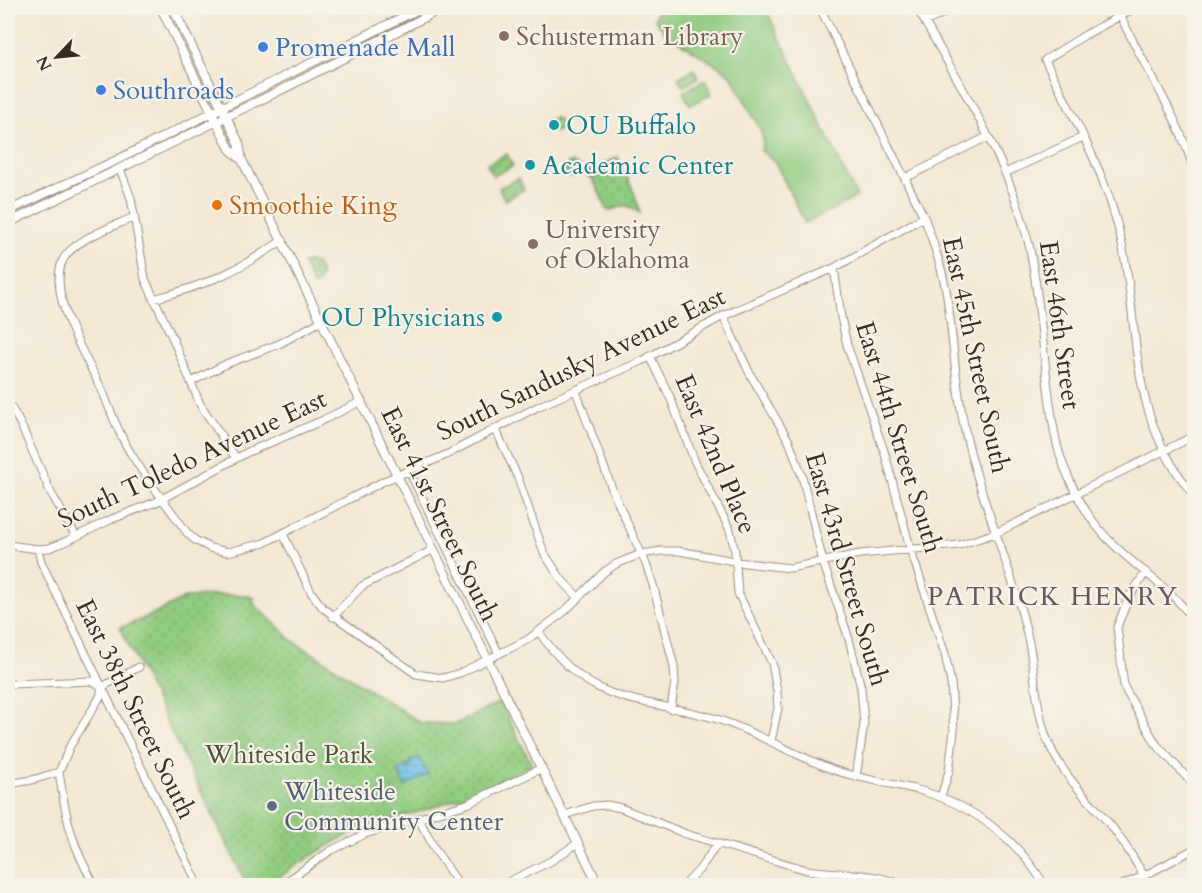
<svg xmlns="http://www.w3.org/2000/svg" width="1202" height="893" font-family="Cardo,serif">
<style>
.grass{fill:#91cc80;stroke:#667b4f;stroke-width:1.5}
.park{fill:url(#park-dots);stroke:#667b4f;stroke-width:1.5}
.garden{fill:url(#garden-furrows);stroke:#667b4f;stroke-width:1.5}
.water{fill:url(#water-rules);stroke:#537683;stroke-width:1.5}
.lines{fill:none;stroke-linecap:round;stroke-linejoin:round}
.minor-casing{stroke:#978978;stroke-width:9}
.major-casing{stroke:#978978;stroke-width:10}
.minor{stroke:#fff;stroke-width:7}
.major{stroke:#fff;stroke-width:8}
.education-dot{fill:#8d6e63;stroke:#f7f3e8;stroke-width:2}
.shop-dot{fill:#3f7fe0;stroke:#f7f3e8;stroke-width:2}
.culture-dot{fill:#0f9aa8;stroke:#f7f3e8;stroke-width:2}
.food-dot{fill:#e8710a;stroke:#f7f3e8;stroke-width:2}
.service-dot{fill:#5c6f8a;stroke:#f7f3e8;stroke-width:2}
.labels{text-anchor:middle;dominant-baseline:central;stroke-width:4.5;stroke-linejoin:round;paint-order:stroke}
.education-label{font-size:26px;fill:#785e54;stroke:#f7f3e8;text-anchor:start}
.shop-label{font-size:26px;fill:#366cbe;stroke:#f7f3e8;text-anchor:start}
.culture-label{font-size:26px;fill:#0d838f;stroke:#f7f3e8;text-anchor:start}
.food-label{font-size:26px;fill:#c56008;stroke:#f7f3e8;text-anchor:start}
.street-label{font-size:26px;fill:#3b2a1e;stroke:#f7f3e8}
.park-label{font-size:26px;fill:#505236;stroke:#f7f3e8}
.service-label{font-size:26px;fill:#4e5e75;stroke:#f7f3e8;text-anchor:start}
.neighbourhood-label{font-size:27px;letter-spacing:1.5px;fill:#695460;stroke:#f7f3e8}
</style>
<defs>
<pattern id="park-dots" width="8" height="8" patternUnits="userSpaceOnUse" patternTransform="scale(1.5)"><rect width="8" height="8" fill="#91cc80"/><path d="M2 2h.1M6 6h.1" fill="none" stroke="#7eaf6e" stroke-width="1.8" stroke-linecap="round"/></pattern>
<pattern id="garden-furrows" width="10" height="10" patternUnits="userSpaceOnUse" patternTransform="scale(1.5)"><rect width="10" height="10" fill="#91cc80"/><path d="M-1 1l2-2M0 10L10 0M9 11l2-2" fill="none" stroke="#7eaf6e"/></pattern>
<pattern id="water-rules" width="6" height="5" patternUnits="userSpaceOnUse" patternTransform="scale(1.5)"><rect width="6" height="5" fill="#6bc3e8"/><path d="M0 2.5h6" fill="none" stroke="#599fbb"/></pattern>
</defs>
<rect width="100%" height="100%" fill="#f7f3e8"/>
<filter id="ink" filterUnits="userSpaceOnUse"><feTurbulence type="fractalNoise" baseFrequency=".0167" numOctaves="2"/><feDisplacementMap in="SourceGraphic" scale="12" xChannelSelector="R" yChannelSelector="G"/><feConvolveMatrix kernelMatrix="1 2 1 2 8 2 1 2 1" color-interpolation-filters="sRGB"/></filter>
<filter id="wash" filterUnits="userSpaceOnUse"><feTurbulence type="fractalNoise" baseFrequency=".008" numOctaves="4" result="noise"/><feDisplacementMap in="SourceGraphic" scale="24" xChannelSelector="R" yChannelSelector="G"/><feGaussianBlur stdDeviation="1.35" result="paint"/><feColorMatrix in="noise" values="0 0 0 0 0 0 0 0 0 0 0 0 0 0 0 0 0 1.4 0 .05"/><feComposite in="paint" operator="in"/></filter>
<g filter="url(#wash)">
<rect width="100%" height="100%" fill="#f3e8d3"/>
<path class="grass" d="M662,8H765L857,197L805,223L775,162L761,151L763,142L762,133L732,77L723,69L666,34L655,19L657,11Z
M694,69L698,78L683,87L678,78Z
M705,80L712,94L690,105L683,92Z"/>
<path class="park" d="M618,157L633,190L640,213L626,205L608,211L593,180L584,173V170L588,172Z
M214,595H245L254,598L253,603L288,636L287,637L421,723L455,724L500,702L532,765L473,793L425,810L358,829L314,854L267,885H247L120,628L152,615L185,598Z"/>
<path class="garden" d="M547 125a7 7 0 1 1 14 0a7 7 0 1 1-14 0Z
M507,154L513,166L493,176L487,164Z
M565 170a7 7 0 1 1 14 0a7 7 0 1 1-14 0Z
M519,178L524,190L505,200L499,188Z
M308,262L316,264C323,272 322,280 314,287L302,263Z"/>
<path class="water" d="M419,757L428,774L405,786L398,771L411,765L410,761Z"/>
</g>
<g filter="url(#ink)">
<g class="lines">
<g class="minor-casing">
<path id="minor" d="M820,8L924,217C933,241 941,265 946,290C954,340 955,390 967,439C982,506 1013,570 1028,638C1036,673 1035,711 1049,744C1062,774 1085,796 1106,820C1121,837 1133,857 1144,876
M917,8C959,84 1009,159 1029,245C1039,291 1042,341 1048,388C1052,418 1055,449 1068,476C1079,502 1095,528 1116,547C1143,573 1172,589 1194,621
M1135,8L1085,35L1045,60C1072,114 1103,168 1118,227C1143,325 1123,412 1194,495
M1120,15C1144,67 1178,115 1194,170
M925,22L954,8
M120,169L131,198L145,279L173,339L200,404L236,458
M1005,173L1083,137
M905,178L987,137
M134,217C113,227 71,240 62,262C48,298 87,358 102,390C111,411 118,433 130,452C147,481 169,507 188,534L195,540L210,548L228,552L264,543L384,481L446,455L537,407L642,361L723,316L834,268L924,217
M834,268L841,317L847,345L885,454L911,551L945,654L951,683L954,730L949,771L941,797
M153,299C205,286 239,270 283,240
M723,316L750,374L789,441L802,476L823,562L849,639L861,688L864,724L856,777
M650,356L670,397L695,462L730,530L735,552L738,593L772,663L777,691L778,708L771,741
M191,382L226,364L279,344L323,320
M576,391L614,494L646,564L653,585L674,666L675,682L671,709
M8,402L20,423L51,493L76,536
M495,428L518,478L544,553L561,579L579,598
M409,471L499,654
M283,534L311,592L323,608L416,674L443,678L460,673L527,640L564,612L604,572L616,564L641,554L662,551H679L745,563L790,568L860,554L959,545L996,533L1194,436
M8,545L38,549L49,548L67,541L112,519L156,502L248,452L319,422L362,401
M38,549L41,562L199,886
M1146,572L1129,597L1117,627L1124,687L1156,744L1194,785
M333,617L362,586L434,549
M539,632C593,710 638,695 717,719C757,732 793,755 834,770C861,779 889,783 918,790C971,804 1017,838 1045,886
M8,684L93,681L102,687
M102,687L139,667
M59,772C66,819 71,844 95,886
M8,784L32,780L59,772L70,746L100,697L102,688
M565,815L593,806L607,805L621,808L686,834L807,870C840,875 872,871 904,886
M418,818L436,851L460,886
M280,886L330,851L365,834L467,804L542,768
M500,886L551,861L578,843
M684,886L699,870L718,843
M847,886L848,873
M1120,886L1144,876L1194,849"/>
</g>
<g class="major-casing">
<path id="major" d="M161,8L230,149L242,160
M173,8L239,143L242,160L599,886
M8,211L119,159L421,8
M8,223L279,91L443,8"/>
</g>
<use href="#minor" class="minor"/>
<use href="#major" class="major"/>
</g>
</g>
<g class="education-dot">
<circle cx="504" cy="36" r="6"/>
<circle cx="533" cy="244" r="6"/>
</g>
<g class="shop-dot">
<circle cx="263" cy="47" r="6"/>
<circle cx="101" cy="90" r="6"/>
</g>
<g class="culture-dot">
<circle cx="554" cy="125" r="6"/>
<circle cx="530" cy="165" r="6"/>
<circle cx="497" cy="317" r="6"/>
</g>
<circle class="food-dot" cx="217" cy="205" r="6"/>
<circle class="service-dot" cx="272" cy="806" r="6"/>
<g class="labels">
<g class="education-label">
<text x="516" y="36">Schusterman Library</text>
<text x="545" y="229">University<tspan x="545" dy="30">of Oklahoma</tspan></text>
</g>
<g class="shop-label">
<text x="275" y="47">Promenade Mall</text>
<text x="113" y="90">Southroads</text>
</g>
<g class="culture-label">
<text x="566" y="125">OU Buffalo</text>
<text x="542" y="165">Academic Center</text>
<text x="485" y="317" text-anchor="end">OU Physicians</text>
</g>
<g class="food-label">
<text x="229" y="205">Smoothie King</text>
</g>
<g class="street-label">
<text transform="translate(1060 325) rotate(82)">East 46th Street</text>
<text transform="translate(976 355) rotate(78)">East 45th Street South</text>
<text transform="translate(581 364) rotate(-26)">South Sandusky Avenue East</text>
<text transform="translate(899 437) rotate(73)">East 44th Street South</text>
<text transform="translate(716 454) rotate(67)">East 42nd Place</text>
<text transform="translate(192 459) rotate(-25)">South Toledo Avenue East</text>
<text transform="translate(440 514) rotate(64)">East 41st Street South</text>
<text transform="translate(847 569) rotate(74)">East 43rd Street South</text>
<text transform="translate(136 709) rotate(64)">East 38th Street South</text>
</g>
<g class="park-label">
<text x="289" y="754">Whiteside Park</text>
</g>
<g class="service-label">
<text x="284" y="791">Whiteside<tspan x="284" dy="30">Community Center</tspan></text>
</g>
<g class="neighbourhood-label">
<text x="1053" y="596">PATRICK HENRY</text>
</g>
</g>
<rect width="1202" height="893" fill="none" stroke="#f7f3e8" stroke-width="30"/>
<g transform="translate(57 57) rotate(244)" stroke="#f7f3e8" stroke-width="4.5" paint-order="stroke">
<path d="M0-4.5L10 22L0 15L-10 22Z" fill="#3b2a1e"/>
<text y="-9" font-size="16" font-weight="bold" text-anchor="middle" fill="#3b2a1e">N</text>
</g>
</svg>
